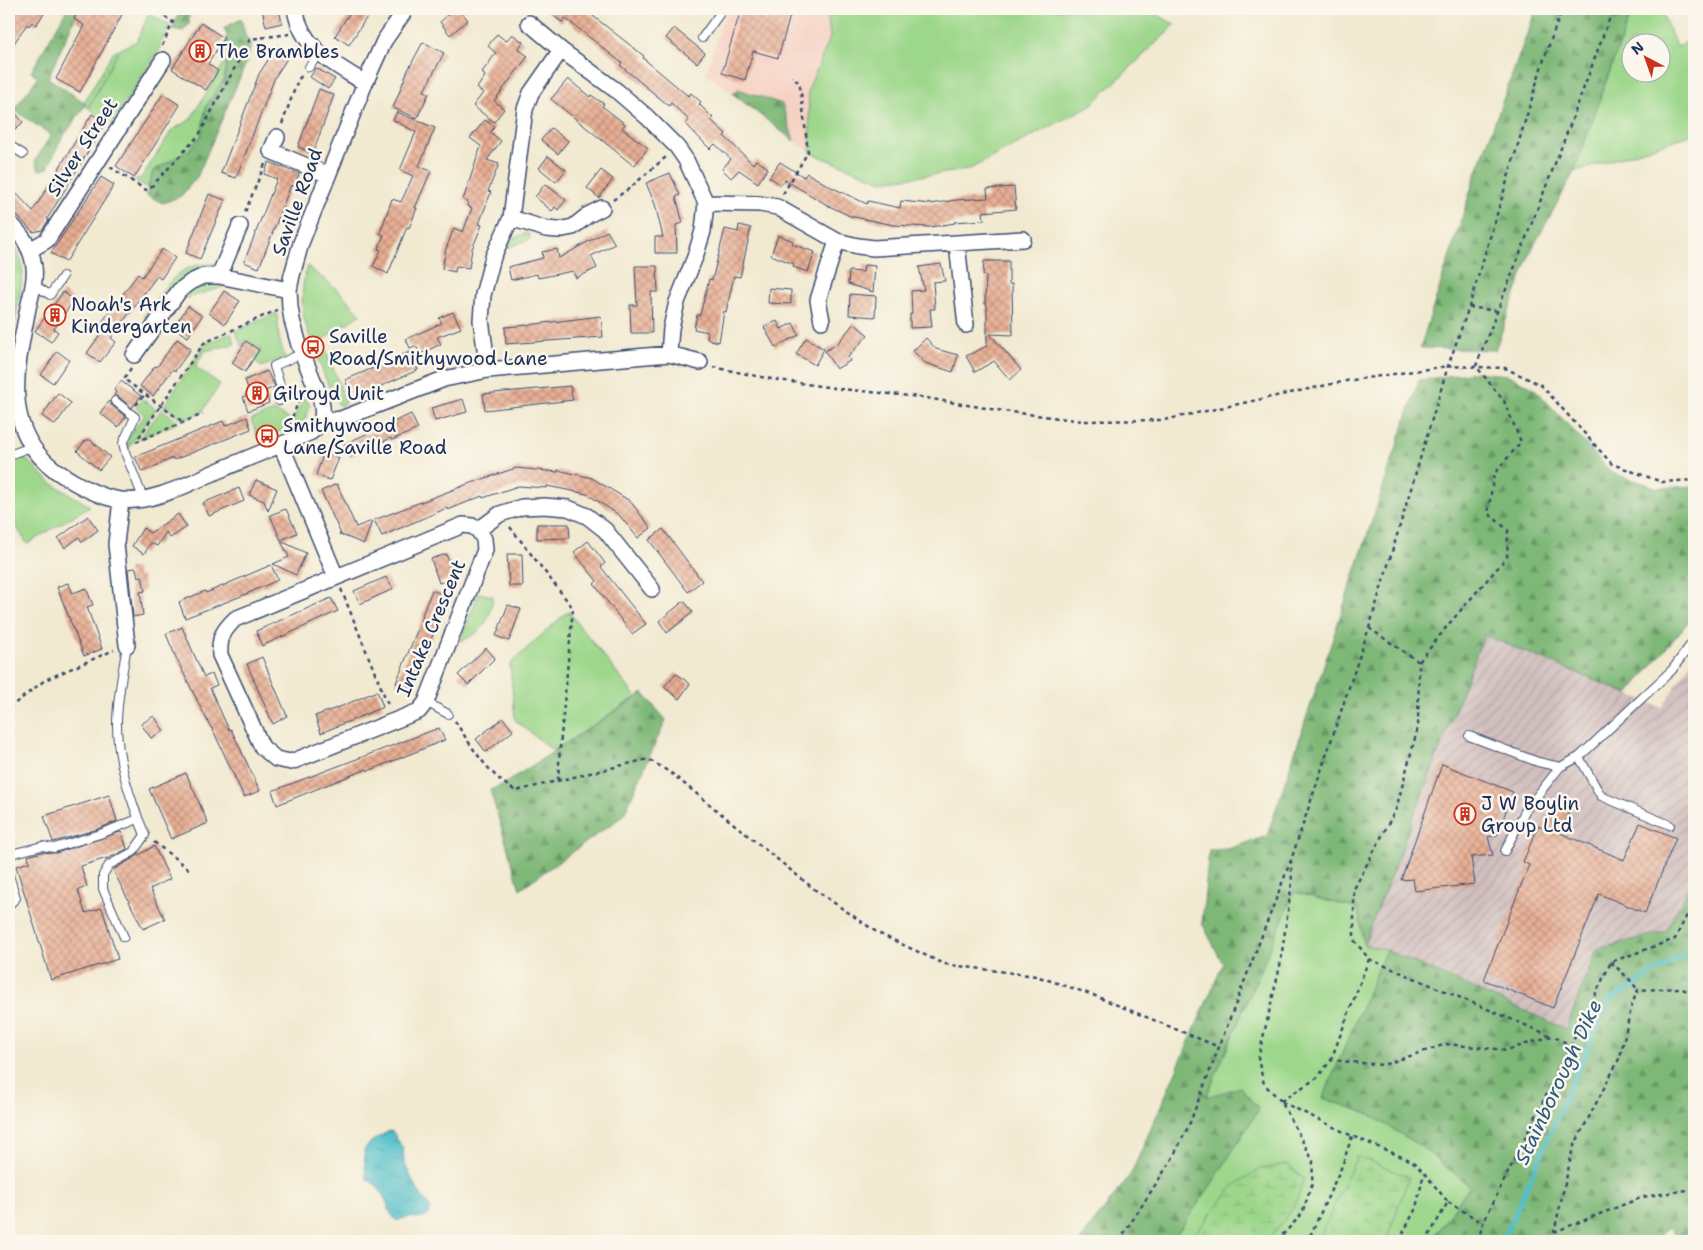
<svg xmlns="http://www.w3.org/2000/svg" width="1703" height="1250" font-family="'Shantell Sans',sans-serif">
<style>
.built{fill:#f6d2c4}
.industrial{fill:url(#industrial-furrows)}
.green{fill:#9dd78b;stroke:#5c8374;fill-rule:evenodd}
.forest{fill:url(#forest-firs);stroke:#4c746a}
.wetland{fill:url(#wetland-marsh);stroke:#5c8374}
.garden{fill:url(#garden-dots);stroke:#5c8374}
.water{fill:url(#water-ripples);stroke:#367793}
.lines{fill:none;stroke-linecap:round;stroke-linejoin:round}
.stream{stroke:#51bfc8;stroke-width:4.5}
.building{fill:url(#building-cross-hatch)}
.service-casing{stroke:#3b4b6f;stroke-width:10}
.minor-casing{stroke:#3b4b6f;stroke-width:18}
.path{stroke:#3b4b6f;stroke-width:2.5;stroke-dasharray:4 4;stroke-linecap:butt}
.service{stroke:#fff;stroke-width:8}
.minor{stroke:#fff;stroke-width:15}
.labels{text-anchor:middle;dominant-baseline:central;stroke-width:5;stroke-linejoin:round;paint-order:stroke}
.poi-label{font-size:19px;fill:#1b2f5e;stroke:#fbf7ec;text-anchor:start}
.street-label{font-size:19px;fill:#1b2f5e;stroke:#fbf7ec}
.water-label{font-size:20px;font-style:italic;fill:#2b5a7e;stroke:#fbf7ec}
</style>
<defs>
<pattern id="industrial-furrows" width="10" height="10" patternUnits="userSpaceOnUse" patternTransform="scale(1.25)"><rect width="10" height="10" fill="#d1bfbe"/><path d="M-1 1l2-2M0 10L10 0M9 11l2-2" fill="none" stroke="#b3a4a6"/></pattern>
<pattern id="forest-firs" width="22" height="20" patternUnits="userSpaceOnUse" patternTransform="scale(1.25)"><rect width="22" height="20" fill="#7eb877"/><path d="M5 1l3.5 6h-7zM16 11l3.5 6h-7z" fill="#669665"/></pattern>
<pattern id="wetland-marsh" width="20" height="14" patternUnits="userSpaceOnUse" patternTransform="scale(1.25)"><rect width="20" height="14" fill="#9dd78b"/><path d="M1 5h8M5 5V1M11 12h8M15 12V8" fill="none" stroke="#87b97a"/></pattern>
<pattern id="garden-dots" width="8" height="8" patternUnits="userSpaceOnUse" patternTransform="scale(1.25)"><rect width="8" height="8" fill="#9dd78b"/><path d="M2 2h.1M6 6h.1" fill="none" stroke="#87b97a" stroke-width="1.8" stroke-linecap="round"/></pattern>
<pattern id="water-ripples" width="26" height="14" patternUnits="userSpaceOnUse" patternTransform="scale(1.25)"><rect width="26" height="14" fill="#51bfc8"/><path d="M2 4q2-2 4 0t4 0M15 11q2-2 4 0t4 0" fill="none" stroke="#429ca6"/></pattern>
<pattern id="building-cross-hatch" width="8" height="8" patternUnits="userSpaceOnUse" patternTransform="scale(1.25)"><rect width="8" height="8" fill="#e9af94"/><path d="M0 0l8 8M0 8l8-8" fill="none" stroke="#bc8f7c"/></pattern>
</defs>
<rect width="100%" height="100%" fill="#fbf7ec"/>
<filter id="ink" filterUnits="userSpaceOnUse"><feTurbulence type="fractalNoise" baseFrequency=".02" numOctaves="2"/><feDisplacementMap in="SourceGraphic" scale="10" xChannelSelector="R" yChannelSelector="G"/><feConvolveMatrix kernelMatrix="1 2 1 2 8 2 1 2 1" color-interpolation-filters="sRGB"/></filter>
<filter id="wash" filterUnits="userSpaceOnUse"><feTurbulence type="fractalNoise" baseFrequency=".0096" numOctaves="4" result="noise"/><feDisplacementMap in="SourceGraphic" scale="20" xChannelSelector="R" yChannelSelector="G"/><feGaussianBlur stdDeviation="1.12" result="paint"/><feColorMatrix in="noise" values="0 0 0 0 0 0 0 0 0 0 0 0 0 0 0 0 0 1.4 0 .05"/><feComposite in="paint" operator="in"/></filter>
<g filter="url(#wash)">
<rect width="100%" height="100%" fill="#f1e9d0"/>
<path class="built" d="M728,9H827L830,38L808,90L811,153L706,74L722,21Z"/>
<path class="industrial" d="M1484,634L1662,708L1691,662L1694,664V877L1666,931L1597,949L1566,1029L1386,950L1364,945Z"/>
<path class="green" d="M827,9H1148L1175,25L1091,105L968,170L882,181L811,153L808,90L830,38Z
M1632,9H1667L1663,15L1676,46L1694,40V134L1574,172ZM1630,42H1660V72H1630Z
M149,13L170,26L159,46L160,49L112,123L88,108L119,50L137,41Z
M228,57L224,79L206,106L201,136L188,151L153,171L149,185L146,187L135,180L142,177L172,130L190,120Z
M526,233L529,234L530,239L505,249L512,239Z
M9,238C18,249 22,259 23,274L9,358Z
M217,264L215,269C209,271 201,270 195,271C175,276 164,304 153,320H147L144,316C159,296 172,271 197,265C203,264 210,264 217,264Z
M307,266L339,291L361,314L322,340L346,402L340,406L332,395L318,359L322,357L317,344L313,345C301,315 299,297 307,266Z
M209,283L222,284L223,287L187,298L182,295L196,286Z
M277,313L279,338L285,358L261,367L255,360L261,350L246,340L242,346L235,331Z
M231,333L235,344L205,351L195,367L220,384L202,412L184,420L164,406L205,344Z
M305,396L310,406L305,420L295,425L292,422Z
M143,399L156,409L128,449C125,437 138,424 145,415L136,408Z
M162,409L179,422L139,439Z
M274,411L289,419L285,429L270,435L269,432L261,435V439L259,440L251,420Z
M23,456L51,483L90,506L27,544L9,514V461Z
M479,593L493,596C490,620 484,633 460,641Z
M568,611L636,697L553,751L515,720L510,664Z
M1294,892L1358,909L1364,945L1386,950L1323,1098L1369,1114L1420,1146L1470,1186L1431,1241H1172L1211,1185L1259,1109L1206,1098Z"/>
<path class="forest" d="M67,9H79L48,78L84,102L85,106L60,141L48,168L39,170L35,161L51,135L14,110L38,77L31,72Z
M181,9H193L189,12V24L183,31L172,29Z
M1536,9H1632L1574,172L1531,251L1495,350L1420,348L1475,177Z
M241,19L246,37L251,44L247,61L197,177L181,196L163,203L146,195L153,171L188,151L201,136L206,106L224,79L228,57L227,36L224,28Z
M738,89L782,104L794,141L733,94Z
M1476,372L1508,375L1535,389L1612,473L1658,488L1694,486V615L1628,694L1484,635L1364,945L1358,909L1294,892L1206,1097L1240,1087L1259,1109L1211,1185L1172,1241H1080L1131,1174L1223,964L1202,923L1209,850L1228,849L1267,836L1419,380Z
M643,693L666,720L623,816L520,889L490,790L504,784Z
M1694,877V1241H1682L1669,1227L1655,1241H1431L1470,1186L1420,1146L1369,1114L1323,1098L1386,950L1566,1029L1597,949L1666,931Z"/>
<path class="wetland" d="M1357,1156L1409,1177L1386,1241H1318Z
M1287,1164L1304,1179L1294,1207L1267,1241H1189L1234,1185L1261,1169Z"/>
<path class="garden" d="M119,50L88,108L84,102L114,51Z"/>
<path class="water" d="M389,1131L393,1132L403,1149L404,1162L415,1186L431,1209C424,1225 416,1215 405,1218C402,1218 399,1220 397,1221C391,1216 389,1210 387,1203C382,1192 376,1184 366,1178L364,1150L372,1141Z"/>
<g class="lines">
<path class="stream" d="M1503,1241L1608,1001L1688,952L1694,942"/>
</g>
<g id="blocks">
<path class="building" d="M9,9H47L36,25L32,22L29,26L27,24L9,51Z
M79,9H125L80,92L56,79L84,25L74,19Z
M262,9H279L282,23L266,27Z
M352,9H372L349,45L335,36Z
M443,9H459L468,20L450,35L440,22L448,15Z
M544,9H584L644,56L643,58L688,96L691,93L701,102L699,104L713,118L711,120L726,134L724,136L753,164L756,160L768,168L758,183L739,170L731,178L722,169L731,159L715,144L710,149L686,124L689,120L671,103L669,106L620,65L622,63L565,18L562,22Z
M741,9H792L778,58L753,51L745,80L722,73Z
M201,23L224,38L208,64L218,71L206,90L172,69Z
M674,28L705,53L697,63L666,38Z
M497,34L506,41L512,34L523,42L518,49L528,56L494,101L504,109L494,122L473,106L483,93L477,88L485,76L482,72L496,53L488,46Z
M423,42L444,53L424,91L429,93L417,118L393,108L408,70Z
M277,46L290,54L275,77L236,178L221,173L259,74Z
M316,68L335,79L328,89L310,77Z
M568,79L590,97L591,95L604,104L602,106L625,124L622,128L648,148L634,166L551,99Z
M319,89L334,95L313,153L298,147Z
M163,94L180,105L134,178L116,166Z
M9,106L23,122L9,136Z
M397,112L435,128L419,166L431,171L415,208H417L409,228L407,227L388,274L373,266L381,250L378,249L384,235L380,233L392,199L401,202L413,176L400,170L416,132L393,120Z
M92,114L106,122L47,219L49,220L42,230L33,232L9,207V186L33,211Z
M485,120L495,127L490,132L501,141L487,160L499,164L488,191L491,192L479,224L482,225L472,249L469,268L456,266L455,272L442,269L446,249L454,228L463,232L472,208L467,206L468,202L463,200L481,146L470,138Z
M551,128L568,141L558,154L541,140Z
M548,156L566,170L556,182L539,168Z
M269,162L299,174L294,186L291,185L259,268L244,262L277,179L264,174Z
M780,162L804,177L807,173L831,187L867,204L868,201L900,208L901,201L931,204L956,200L988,198L987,189L1014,187L1016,209L983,212L984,220L954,222L955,223L930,227L893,225L874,221L850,216L829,206L785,180L781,185L769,177Z
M601,170L613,179L599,198L587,188Z
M670,173L680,195L676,197L683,223L676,225L677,253H655V237H663L655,204L646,183Z
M101,177L114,185L66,262L51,253Z
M545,184L566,200L558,210L555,207L552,211L535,197Z
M209,194L225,200L200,259L186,253Z
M739,225L751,228L740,277L734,276L726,312L724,311L719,342L707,339L708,332L694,329L697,315H700L709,279L712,280L725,229L738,232Z
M607,231L615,244L591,256L597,268L576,278L573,271L538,278L537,274L511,280L508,267L543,258L542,252L557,249L559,258Z
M778,235L793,241L792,244L815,252L808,272L793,267L794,264L771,255Z
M162,249L175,258L161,279L157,276L111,338L116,342L100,362L87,353L107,325L102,322L138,274L142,277Z
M984,261H1009V284H1012L1013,335L990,334L1021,370L1010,380L994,361L975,372L966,356L987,346V304H985L986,275H983Z
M941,264L945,281L933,282L935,309H930L932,327L910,328V314H912L911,291L924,290L919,267Z
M864,265L875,266L873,292L848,284L849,271L863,272Z
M635,266H657L658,292H651L652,333H631L630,305H637Z
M769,288L791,290V304L768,303Z
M224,291L240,301L225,324L209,313Z
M63,292L74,300L54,329L58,332L51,342L35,331Z
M850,294L876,296L875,317L849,315Z
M188,306L202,316L188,337L173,328Z
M453,312L461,328L437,337L441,344L420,354L416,346L410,348L406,339L442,323L439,318Z
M601,316L603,337L506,344L505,327L528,325Z
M777,321L781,329L793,323L799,335L775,347L764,327Z
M854,323L868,335L848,357L850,361L836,369L825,351L837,344Z
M806,338L824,349L815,365L796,354Z
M926,338L936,349L958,355L953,372L925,363L913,351Z
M177,339L191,349L175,371L173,369L153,396L140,386L155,366L157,367Z
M246,341L259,350L245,372L232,363Z
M57,351L69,360L53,383L41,375Z
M410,352L418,370L353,398L345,380Z
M267,371L275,387L265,391L269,403L248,411L243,397L250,394L245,380Z
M121,381L141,396L132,408L119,397L114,396L116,392L114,390Z
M570,386L573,400L485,410L483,394Z
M58,393L71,403L55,425L42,416Z
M463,399L467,412L435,421L431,408Z
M109,401L111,405L126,417L118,427L100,413Z
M411,414L418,429L392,440L391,438L350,457L344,444Z
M247,417L251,429L174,460L173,458L142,472L135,457L223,421L225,426Z
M86,440H90L110,457L99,470L77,451Z
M324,452L339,458L330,480L316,475Z
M516,468L558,472V470L592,478L630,501L651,528L638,538L619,515L587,494L547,486V488L518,486L483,498L482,496L448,510L447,508L382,536L374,520L468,484Z
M256,480L277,489L268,511L264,501L249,495Z
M337,484L356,527L372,521L364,544L339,534H341L321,491Z
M239,488L244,501L209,516L203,503Z
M286,509L297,533L281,540L270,515Z
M178,514L187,527L170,538L166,532L157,546L151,543L144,554L132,546L143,528L150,533Z
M88,516L98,530L82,542L79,537L65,548L58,538Z
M537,524H569L570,538L537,539Z
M663,529L702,581L688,592L649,540Z
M281,541L306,553L296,575L273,564L289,557Z
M588,541L605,563L601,567L646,624L632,634L594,584L597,581L574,552Z
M446,554L455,578L439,583L431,559Z
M507,554H522L523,586H509Z
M271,565L278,580L244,595L185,618L179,602L205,591L206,593Z
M136,568L138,577L142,576L145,591L140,592L143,615L133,617L128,569Z
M386,577L393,589L360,604L354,591Z
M68,583L73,593L86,588L93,605L87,607L102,649L84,656L57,587Z
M432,590L448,597L411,689L396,683L423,616L422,615Z
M331,598L338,611L262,646L256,631Z
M684,601L693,612L667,633L659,621Z
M508,605L521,609L509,641L496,636Z
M182,627L204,677L212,674L217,685L210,688L229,730L231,729L260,791L244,797L212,728H211L177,660L166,634Z
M486,648L495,658L468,685L458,675Z
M262,657L287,716L273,724L247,664Z
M676,673L690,684L679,699L664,687Z
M377,691L383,707L321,733L315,716L342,706Z
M154,716L164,731L151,738L141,724Z
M503,718L513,731L486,752L476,739Z
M439,728L445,740L368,771L367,769L324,786L277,805L272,791Z
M1442,764L1513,792L1497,835L1488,837L1493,855L1471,857L1475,884L1415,891L1413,879L1401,880Z
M186,773L208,823L171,839L149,789Z
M109,795L117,821L98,829L53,842L44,816Z
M1552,805L1569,812L1560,833L1624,860L1640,823L1676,838L1645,913L1599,894L1553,1008L1484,980L1529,865L1523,862L1538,826L1543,828Z
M120,832L122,833L127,849L107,859V858L81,866L87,887L78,890L85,913L102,908L118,959L51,980L16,866L30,862L28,856L42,852L56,853Z
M154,846L170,879L150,889L165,919L143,929L113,870Z"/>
</g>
</g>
<g filter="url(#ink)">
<use href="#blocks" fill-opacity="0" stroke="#3b4b6f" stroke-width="1"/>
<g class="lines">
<g class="service-casing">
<path id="service" d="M702,38L723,9
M309,67L319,54
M9,145L23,154
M33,284L50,295L63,276
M115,401L135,417L123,443L126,455L144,500
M279,401L282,391L274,366L303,353
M9,455L31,447
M9,527V528
M426,702L448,714
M1469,736L1538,762L1560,767
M1579,757L1601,796L1670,825
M1505,851L1525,811L1560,767L1579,757L1672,670L1694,640
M9,858L11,854L42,846L54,848L100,834L138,819
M9,875L16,898L9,905
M124,937L103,889V875L109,865L133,852L145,835C131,801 117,762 117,724C117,698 123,671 127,645"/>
</g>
<g class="minor-casing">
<path id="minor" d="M295,9C302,50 333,63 365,83
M529,23L561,50L617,91L647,117L677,147L686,160L706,203L703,231L695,257L677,302L671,328L669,354
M277,137L271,151L328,175
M706,203L760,204L777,207L837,241L858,246L874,248L1023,239
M511,218L546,229L558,230L573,227L588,215L602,208
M9,222C22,235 32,248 34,267C36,280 31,295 28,308C17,366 0,429 55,470C74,483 97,497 120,500C153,504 191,482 220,470C250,457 281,445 311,432C324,422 324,416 321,400L299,345L292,320L290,307L289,290L292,275L301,243L365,83L384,41L406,9
M957,244L966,325
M30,250L47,240L163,60
M219,276L240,226
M822,321L818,300L837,241
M134,355L179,291L191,282L204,276H219L289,290
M488,370L481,320L483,295L493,257L511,218L525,109L531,93L561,50
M323,419L329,421L341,419L444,379L488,370L669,354L700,362
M281,445L336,577
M121,500L116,544L127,645
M478,530L484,539L485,550L426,702L419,711L291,762L276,759L262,747L220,655C219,637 223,631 235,619L463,525L472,526L478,530L500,514L522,507L544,506L568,508L587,516L605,530L652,589"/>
</g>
<path class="path" d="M162,9L165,17L173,22L162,46
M282,124L298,80L303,74
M110,167L146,190L152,186L199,135L250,39L289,34
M783,194L808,152L801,92L799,83L792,76
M613,200L631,187L667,156
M245,212L265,164
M1469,307L1497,311
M713,367L771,379L841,389L920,397L1003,411L1083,421L1164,420L1346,381L1448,366L1505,368L1541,385L1612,464L1662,482L1694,480
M131,368L124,379L183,422
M136,405L145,394
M289,425L302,393
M139,437L204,343L277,310
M136,442L203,414
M510,527L573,608L560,747L558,782
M341,589L389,707
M1369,628L1419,662
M9,708L45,680L114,650
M455,721C471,746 489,776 516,791L648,759L671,773L814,889L878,933L944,964L1036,976L1093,995L1219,1047
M154,842L191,871
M1369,959L1551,1036
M1611,962L1630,980L1638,990
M1331,1060L1369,959L1354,940V889L1396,809L1418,727L1419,662L1448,625L1507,557L1508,530L1488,513L1494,474L1521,442L1504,401L1476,366L1570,125L1613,9
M1281,1101L1317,1078L1331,1060L1383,1065L1446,1044L1507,1050L1552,1036L1571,1045L1611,962L1675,939L1694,901
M1282,1102L1352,1136L1412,1161L1424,1173L1448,1202L1426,1241
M1448,1202L1483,1223
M1554,1232L1643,1197L1694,1189
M1119,1241L1172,1159L1189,1125L1291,860L1369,628L1448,366L1469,307L1542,65L1562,9
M1277,1241L1302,1214L1312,1184L1313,1161L1281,1101L1264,1084L1258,1059L1280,966L1292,882L1291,861
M1304,1241L1311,1234L1342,1166L1352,1136
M1399,1241L1416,1208L1424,1173
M1478,1241L1483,1223L1571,1045
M1554,1241V1232L1573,1148L1620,1057L1632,1004L1638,990L1680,988L1694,994"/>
<use href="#service" class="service"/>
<use href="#minor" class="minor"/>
</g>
</g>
<defs>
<g id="building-ring" transform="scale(1.125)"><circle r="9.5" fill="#fbf7ec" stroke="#c8321e" stroke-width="1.5"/><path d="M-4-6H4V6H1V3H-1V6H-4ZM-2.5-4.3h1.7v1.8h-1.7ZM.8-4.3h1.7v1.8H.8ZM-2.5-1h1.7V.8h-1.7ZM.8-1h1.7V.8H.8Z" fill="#c8321e"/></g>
<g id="bus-ring" transform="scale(1.125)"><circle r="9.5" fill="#fbf7ec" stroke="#c8321e" stroke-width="1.5"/><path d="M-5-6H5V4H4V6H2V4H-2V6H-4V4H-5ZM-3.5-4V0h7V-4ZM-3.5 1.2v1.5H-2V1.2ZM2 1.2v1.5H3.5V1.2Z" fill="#c8321e"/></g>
</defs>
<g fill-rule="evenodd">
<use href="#building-ring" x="200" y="51"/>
<use href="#building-ring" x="55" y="315"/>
<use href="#bus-ring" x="313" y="347"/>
<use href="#building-ring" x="257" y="393"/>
<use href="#bus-ring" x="267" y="436"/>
<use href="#building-ring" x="1465" y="814"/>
</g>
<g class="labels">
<g class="poi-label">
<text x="216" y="51">The Brambles</text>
<text x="71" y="304">Noah's Ark<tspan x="71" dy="22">Kindergarten</tspan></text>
<text x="329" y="336">Saville<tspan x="329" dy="22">Road/Smithywood Lane</tspan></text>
<text x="273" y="393">Gilroyd Unit</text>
<text x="283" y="425">Smithywood<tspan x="283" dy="22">Lane/Saville Road</tspan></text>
<text x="1481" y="803">J W Boylin<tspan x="1481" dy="22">Group Ltd</tspan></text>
</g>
<g class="street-label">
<text transform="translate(82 147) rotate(-57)">Silver Street</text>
<text transform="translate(297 202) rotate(-70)">Saville Road</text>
<text transform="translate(431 628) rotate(-67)">Intake Crescent</text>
</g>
<g class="water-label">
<text transform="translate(1558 1082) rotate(-65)">Stainborough Dike</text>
</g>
</g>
<rect width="1703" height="1250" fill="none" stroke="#fbf7ec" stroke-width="30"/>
<g transform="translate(1646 58) rotate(319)"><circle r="24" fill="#fbf7ec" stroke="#a1a7b3"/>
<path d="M0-4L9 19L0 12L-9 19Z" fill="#c8321e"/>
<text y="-8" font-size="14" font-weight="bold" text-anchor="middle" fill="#1b2f5e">N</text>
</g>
</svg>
